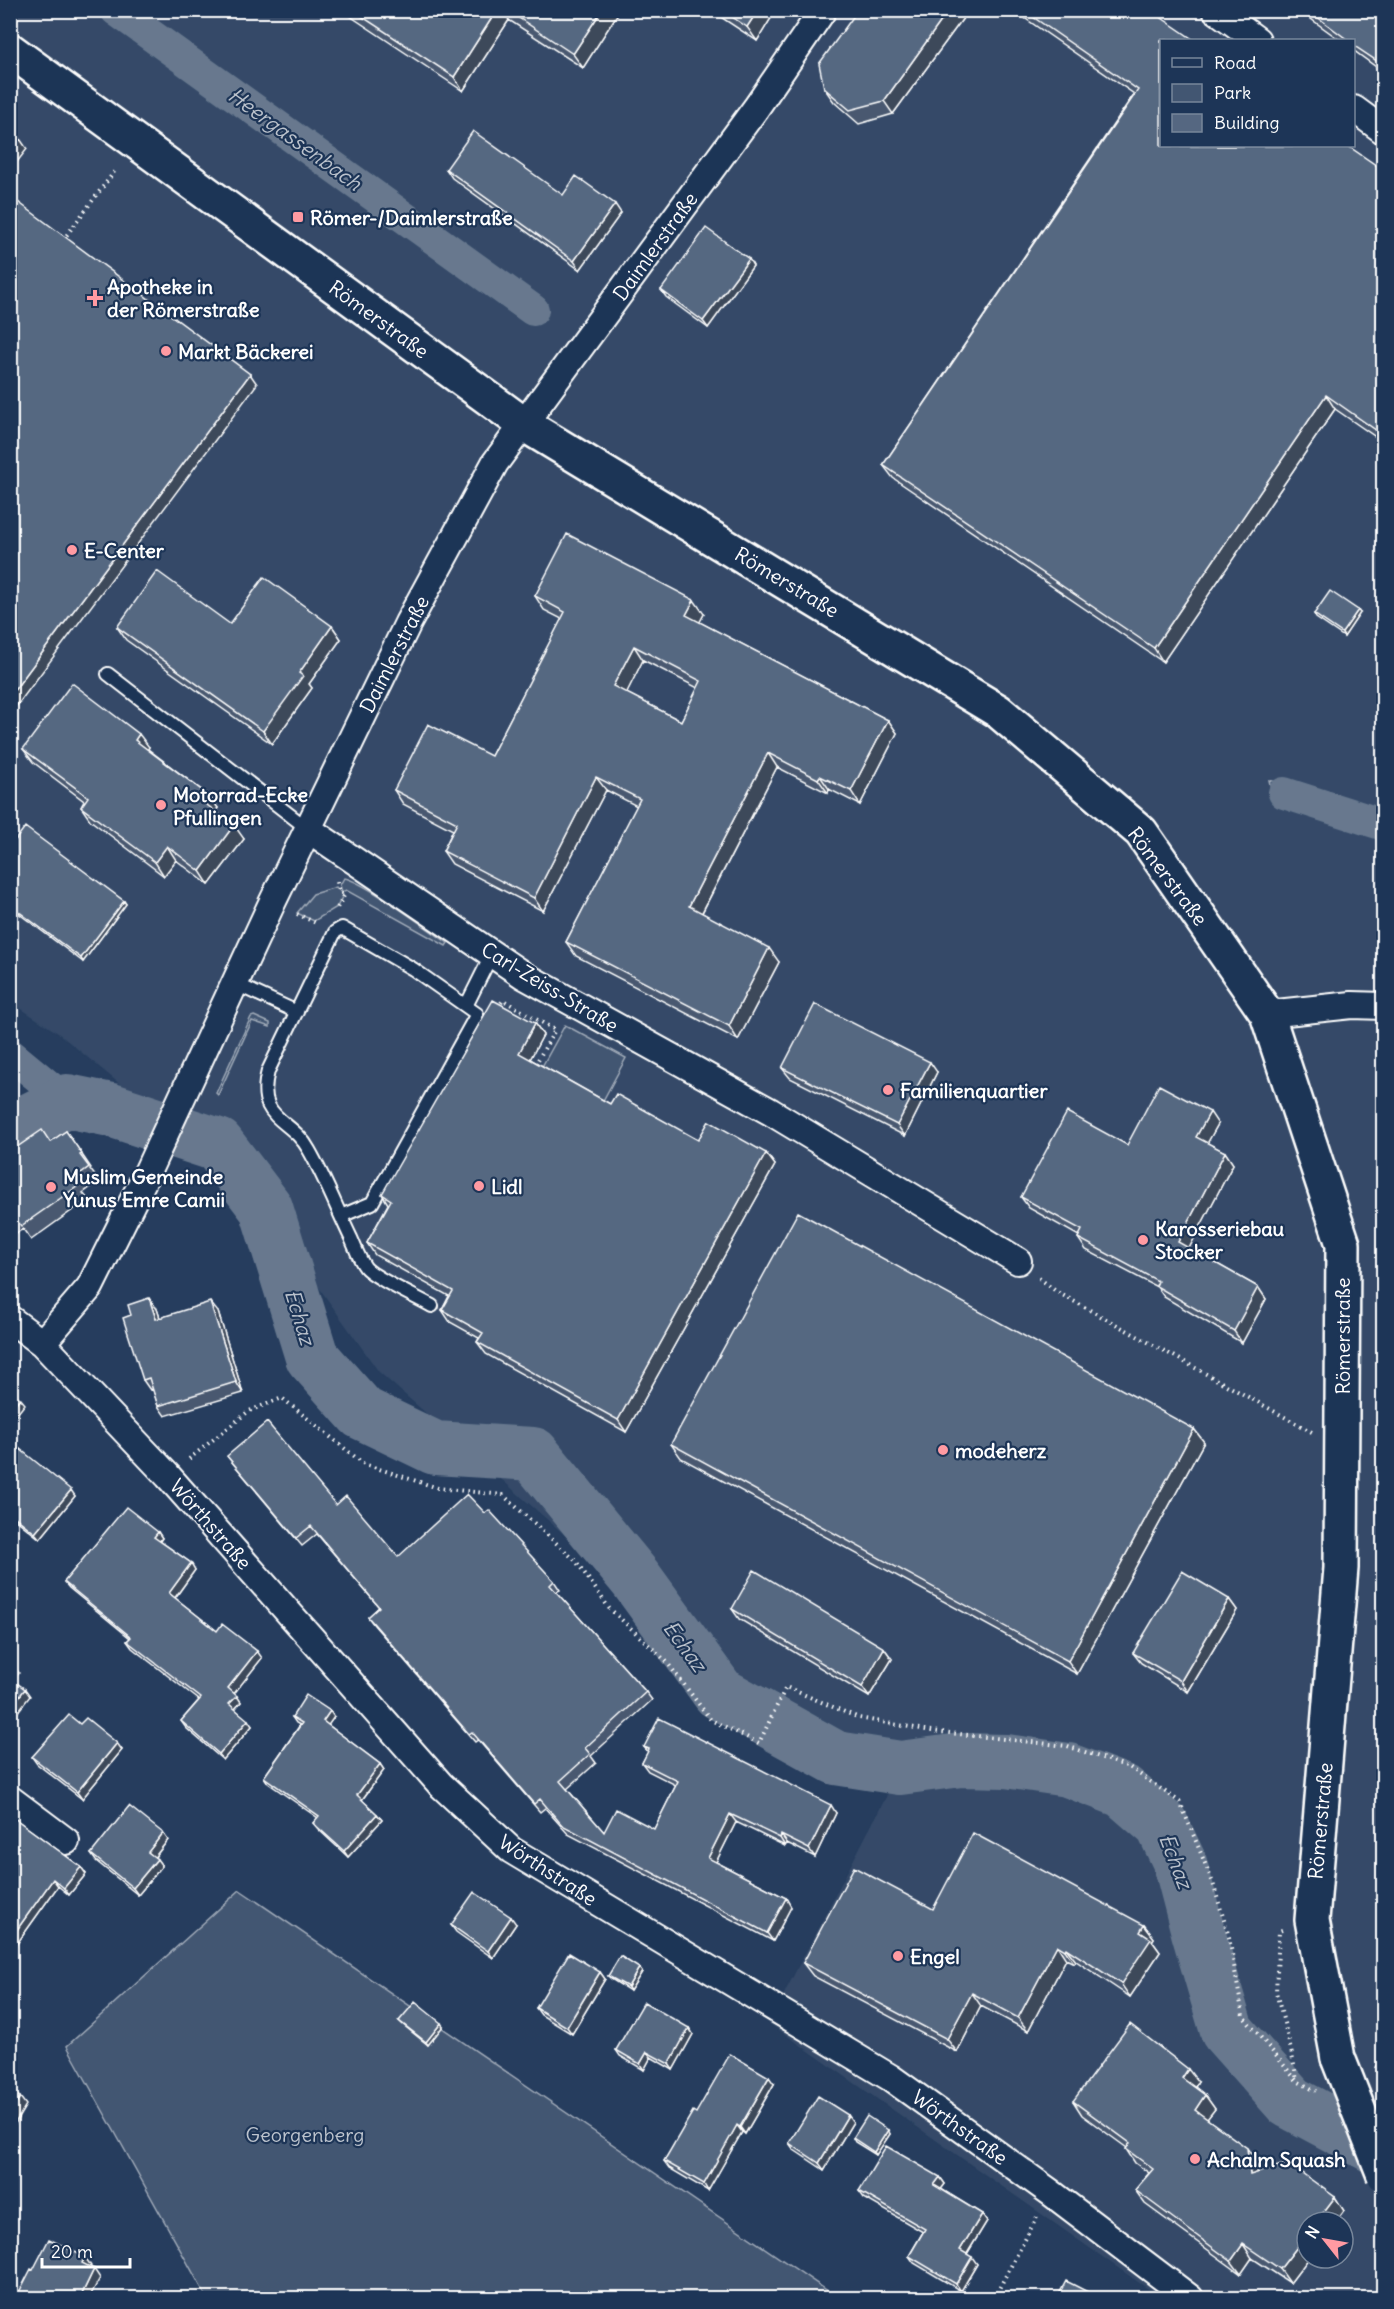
<svg xmlns="http://www.w3.org/2000/svg" width="1394" height="2309" font-family="Delius,sans-serif">
<style>
.built{fill:#344a68;fill-rule:evenodd}
.green{fill:#425672;stroke:#a0aab8;stroke-width:1.5}
.lines{fill:none;stroke-linecap:round;stroke-linejoin:round}
.canal{stroke:#67788e;stroke-width:32}
.river{stroke:#67788e;stroke-width:54}
.lane-casing{stroke:#fff;stroke-width:16}
.street-casing{stroke:#fff;stroke-width:30}
.secondary-casing{stroke:#fff;stroke-width:38}
.path{stroke:#fff;stroke-width:4;stroke-dasharray:1.5 4.5;stroke-linecap:butt}
.lane{stroke:#1d3557;stroke-width:12}
.street{stroke:#1d3557;stroke-width:26}
.secondary{stroke:#1d3557;stroke-width:33}
.secondary-bridge-casing{stroke:#fff;stroke-width:38;stroke-linecap:butt}
.secondary-bridge{stroke:#1d3557;stroke-width:33}
.wall{fill:#49596f;stroke:#fff;stroke-width:1.5;fill-rule:evenodd}
.shaded-wall{fill:#3c485a;stroke:#fff;stroke-width:1.5}
.building{fill:#556781;stroke:#fff;stroke-width:1.5;fill-rule:evenodd}
.poi-dot{fill:#ff9aa2;stroke:#1d3557;stroke-width:2}
.labels{text-anchor:middle;dominant-baseline:central;stroke-width:4.5;stroke-linejoin:round;paint-order:stroke}
.poi-label{font-size:20px;font-weight:bold;fill:#fff;stroke:#1d3557;text-anchor:start}
.street-label{font-size:20px;fill:#fff;stroke:#1d3557}
.park-label{font-size:20px;fill:#bdc4ce;stroke:#1d3557}
.water-label{font-size:21px;font-style:italic;fill:#bbc2cc;stroke:#1d3557}
</style>
<rect width="100%" height="100%" fill="#263d5e"/>
<filter id="ink" filterUnits="userSpaceOnUse"><feTurbulence type="fractalNoise" baseFrequency=".0167" numOctaves="2"/><feDisplacementMap in="SourceGraphic" scale="12" xChannelSelector="R" yChannelSelector="G"/><feConvolveMatrix kernelMatrix="1 2 1 2 8 2 1 2 1" color-interpolation-filters="sRGB"/></filter>
<g filter="url(#ink)">
<path class="built" d="M10,11H1383V2298H1161L769,2023L898,1774L754,1701L379,1372L251,1192L58,1033L11,1002ZM1162,40H1354V146H1162ZM1307,2222H1343V2258H1307Z"/>
<path class="green" d="M1269,780L1383,812V840L1274,802Z
M344,878C362,880 429,930 448,943L446,946L346,890L342,892L340,885Z
M336,887L343,895L337,907L314,921L297,913L313,894Z
M254,1016L270,1023V1027L252,1021L218,1095L216,1093L251,1017Z
M565,1025L626,1058L600,1106L539,1072Z
M240,1890L838,2298H207L67,2046Z"/>
<g class="lines">
<path class="canal" d="M116,10L533,310
M1284,793L1384,825
M10,1054L67,1101"/>
<path class="river" d="M10,1130L67,1101L111,1110L218,1145L266,1208L312,1357L362,1413L435,1448L533,1454L636,1579L719,1693L836,1758L900,1768L961,1760L1006,1761L1068,1770L1123,1791L1162,1825L1180,1863L1198,1932L1227,2031L1290,2102L1384,2152"/>
<g class="lane-casing">
<path id="lane" d="M108,674L308,829
M234,983L297,1012
M466,1006L492,954
M341,1216L372,1203L477,1014L413,969L342,928L335,932L268,1071C255,1121 291,1117 309,1150C325,1178 337,1209 351,1238C355,1247 359,1259 365,1267C371,1276 420,1299 432,1306"/>
</g>
<g class="street-casing">
<path id="street" d="M1216,10L1257,40
M1354,109L1384,131
M308,829L523,975L771,1112L1018,1261
M1267,1014L1352,1005L1384,1006
M10,1319L42,1343L168,1476L441,1785L511,1850L891,2078L1050,2192L1190,2298
M42,1343L90,1287L145,1177L272,903L408,623L495,463L756,108L823,10
M10,1799L66,1841"/>
</g>
<g class="secondary-casing">
<path id="secondary" d="M10,50L525,425L998,711L1141,832L1267,1014L1343,1244L1341,1568L1312,1920L1338,2058"/>
</g>
<path class="path" d="M63,240L117,168
M337,882L340,892L345,894L337,908
M297,914L318,924
M498,1008L503,1000L555,1030L535,1065
M1039,1278L1057,1292L1312,1432
M189,1459L249,1411L282,1398L364,1464L438,1488L503,1495L576,1561L609,1608L666,1661L711,1720L759,1743L786,1687L859,1718L932,1731L1067,1746L1129,1767L1180,1802L1213,1883L1229,1937L1243,2016L1297,2081L1316,2091
M1282,1930L1279,1931L1276,1992L1291,2050L1297,2080
M1375,2066L1384,2071
M994,2298L1037,2217
M1256,2298L1260,2296L1270,2298"/>
<use href="#lane" class="lane"/>
<use href="#street" class="street"/>
<use href="#secondary" class="secondary"/>
<g class="secondary-bridge-casing">
<path id="secondary-bridge" d="M1338,2058L1384,2175"/>
</g>
<use href="#secondary-bridge" class="secondary-bridge"/>
</g>
<path class="wall" d="M341,10H620L583,68L509,20L463,91Z
M710,10H776L757,41Z
M858,10H969L893,114L859,124L834,102L824,88Z
M1013,10H1150L1161,40L1383,170V442L1335,409L1163,662L893,478L883,465L1134,94Z
M1306,10H1383V72L1353,50V40H1340L1311,19Z
M446,169L563,195L621,213L580,270L452,178Z
M749,259L753,266L708,328L666,297L661,290Z
M535,596L704,614L699,622L888,720L897,733L860,805L829,789L828,793L777,767L702,913L779,962L738,1040L576,956L566,942L637,806L606,790L543,911L452,864L443,851L453,830L403,804L394,790L491,756L562,619L544,610ZM643,660L698,688L681,721L626,693Z
M1360,613L1344,637L1316,618L1314,614Z
M230,624L332,626L341,639L309,684L312,688L272,744L126,640L117,627Z
M149,747L148,749L208,795L218,808L216,811L244,839L209,885L176,860L164,876L90,820L81,807L84,801L33,762L23,749Z
M10,847L124,901L126,904L83,962L10,907Z
M535,1023L543,1035L530,1059L610,1104L698,1140L766,1153L775,1165L626,1432L486,1354L477,1342L479,1338L450,1322L442,1310L449,1296L375,1255L367,1243L388,1204L382,1194Z
M782,1068L937,1072L905,1136L790,1078Z
M1218,1124L1207,1143L1225,1152L1233,1164L1189,1248L1258,1287L1266,1299L1242,1343L1164,1297L1157,1287L1086,1250L1078,1238L1079,1236L1029,1208L1021,1197L1127,1145Z
M66,1131L91,1168L90,1169L99,1181L83,1193L88,1199L31,1240L23,1229L10,1237V1152L50,1142Z
M157,1309L160,1318L218,1312L243,1393L165,1416L158,1406L153,1389L150,1390L143,1380Z
M1194,1429L1204,1442L1077,1674L681,1458L671,1444Z
M10,1441L75,1496L40,1539L10,1515Z
M227,1456L336,1505L398,1557L485,1513L554,1581L560,1590L556,1592L646,1692L652,1700L591,1756L596,1763L567,1789L604,1832L654,1829L676,1785L648,1771L642,1763L648,1752L644,1747L836,1813L815,1857L787,1843L785,1846L736,1822L716,1862L786,1898L791,1907L773,1941L568,1834L545,1808L540,1812L478,1740L475,1742L374,1625L368,1617L379,1607L317,1534L302,1546Z
M158,1532L162,1538L160,1541L191,1563L195,1570L175,1598L217,1631L262,1658L234,1693L241,1702L235,1709L252,1726L223,1760L186,1728L181,1721L199,1700L132,1648L127,1641L130,1638L69,1588L64,1582Z
M1229,1599L1237,1610L1188,1692L1141,1663L1133,1653Z
M732,1609L884,1648L892,1659L869,1697L739,1619Z
M292,1717H334L328,1725L380,1764L384,1770L362,1800L377,1814L382,1820L348,1857L318,1829L313,1823L318,1818L268,1783L264,1777L300,1725L296,1723Z
M80,1724L122,1750L82,1799L37,1764L32,1757Z
M10,1815L81,1867L86,1874L69,1895L58,1886L16,1945L10,1941Z
M168,1840L155,1857L162,1866L138,1895L96,1861L91,1854Z
M933,1909L1144,1925L1154,1938L1152,1941L1160,1952L1130,1997L1076,1961L1074,1963L1066,1959L1028,2031L981,2006L957,2052L813,1976L803,1963Z
M516,1924L493,1958L456,1932L451,1925Z
M639,1968L642,1972L630,1991L611,1979L608,1976Z
M600,1972L605,1979L572,2034L541,2015L536,2008Z
M399,2021L443,2026L428,2045L402,2024Z
M689,2028L693,2034L673,2070L651,2057L644,2070L620,2056L616,2050Z
M1198,2082L1195,2087L1205,2095L1215,2109L1207,2119L1256,2162L1258,2172L1335,2197L1344,2211L1290,2283L1252,2258L1241,2274L1145,2204L1135,2190L1149,2173L1135,2163L1126,2149L1127,2148L1082,2115L1073,2101Z
M774,2084L745,2134L742,2132L708,2191L669,2168L664,2161L696,2113Z
M848,2115L853,2122L824,2170L794,2150L789,2143Z
M888,2130L890,2134L876,2155L855,2142L853,2138Z
M940,2177L945,2184L941,2189L982,2214L987,2221L967,2254L977,2264L961,2291L914,2263L909,2256L923,2232L864,2198L859,2191Z"/>
<path class="shaded-wall" d="M497,10H503L509,20L463,91L454,77Z
M602,10H620L583,68L573,54Z
M758,10H776L757,41L747,27Z
M949,10H969L893,114L884,101Z
M20,139L27,149L10,171V152Z
M615,204L621,213L580,270L574,261Z
M749,259L753,266L708,328L703,321Z
M250,374L257,384L10,715V696Z
M1326,395L1335,409L1163,662L1154,648Z
M694,600L704,614L696,629L686,615Z
M1358,610L1360,613L1344,637L1342,633Z
M332,626L341,639L309,684L312,688L272,744L263,731L299,673Z
M634,646L643,660L623,700L613,686Z
M888,720L897,733L860,805L851,791Z
M139,734L149,747L145,754L135,740Z
M768,753L777,767L698,920L689,906Z
M820,776L829,789L828,793L818,779Z
M596,777L606,790L543,911L534,898Z
M208,795L218,808L212,815L203,802Z
M234,825L244,839L209,885L200,871Z
M167,846L176,860L164,876L155,862Z
M124,901L126,904L83,962L81,958Z
M769,948L779,962L738,1040L729,1026Z
M535,1023L543,1035L527,1065L519,1053Z
M930,1062L937,1072L905,1136L897,1125Z
M1210,1112L1218,1124L1204,1149L1196,1137Z
M1225,1152L1233,1164L1186,1254L1178,1242Z
M766,1153L775,1165L626,1432L618,1420Z
M1258,1287L1266,1299L1242,1343L1234,1331Z
M149,1298L157,1309L164,1330L156,1319Z
M210,1302L218,1312L243,1393L236,1382Z
M20,1398L25,1404L10,1423V1410Z
M1194,1429L1204,1442L1077,1674L1068,1661Z
M71,1490L75,1496L40,1539L35,1533Z
M158,1532L162,1538L158,1543L154,1537Z
M191,1563L195,1570L174,1599L169,1593Z
M1229,1599L1237,1610L1188,1692L1181,1681Z
M884,1648L892,1659L869,1697L862,1687Z
M257,1651L262,1658L233,1695L228,1688Z
M14,1666L19,1673L12,1683L10,1681V1671Z
M25,1689L30,1696L10,1722V1708Z
M237,1696L241,1702L234,1710L229,1704Z
M330,1711L334,1717L327,1727L323,1721Z
M248,1720L252,1726L223,1760L219,1754Z
M117,1743L122,1750L82,1799L77,1792Z
M380,1764L384,1770L361,1801L357,1795Z
M831,1805L836,1813L815,1857L809,1849Z
M377,1814L382,1820L348,1857L344,1851Z
M730,1814L736,1822L714,1866L708,1858Z
M163,1833L168,1840L153,1859L148,1852Z
M781,1835L787,1843L785,1846L780,1838Z
M157,1859L162,1866L138,1895L133,1888Z
M81,1867L86,1874L69,1895L64,1888Z
M53,1879L58,1886L16,1945L11,1938Z
M786,1898L791,1907L773,1941L767,1933Z
M511,1917L516,1924L493,1958L488,1951Z
M1144,1925L1154,1938L1152,1941L1160,1952L1130,1997L1121,1984L1140,1932Z
M1057,1945L1066,1959L1028,2031L1018,2018Z
M1066,1948L1076,1961L1074,1963L1065,1950Z
M639,1968L642,1972L630,1991L628,1987Z
M600,1972L605,1979L572,2034L567,2027Z
M972,1993L981,2006L957,2052L947,2039Z
M441,2023L443,2026L428,2045L426,2042Z
M689,2028L693,2034L673,2070L669,2064Z
M647,2052L651,2057L644,2070L640,2064Z
M1188,2069L1198,2082L1192,2092L1182,2078Z
M769,2077L774,2084L745,2134L740,2127Z
M1205,2095L1215,2109L1204,2123L1195,2110Z
M20,2097L26,2105L10,2132V2113Z
M848,2115L853,2122L824,2170L819,2163Z
M737,2125L742,2132L708,2191L704,2184Z
M888,2130L890,2134L876,2155L874,2152Z
M1247,2148L1256,2162L1260,2189L1250,2175Z
M940,2177L945,2184L939,2192L934,2185Z
M1335,2197L1344,2211L1336,2222H1316Z
M982,2214L987,2221L965,2257L960,2250Z
M1307,2234V2258H1309L1290,2283L1280,2269Z
M1243,2244L1252,2258L1241,2274L1231,2261Z
M85,2257L91,2266L88,2272L82,2263Z
M972,2257L977,2264L961,2291L956,2284Z
M94,2269L100,2278L89,2298H80Z"/>
<path class="building" d="M352,10H497L454,77Z
M507,10H602L573,54Z
M722,10H758L747,27Z
M858,10H949L884,101L850,110L824,88L819,64Z
M1023,10H1150L1194,40H1161V146H1348L1383,170V435L1326,395L1154,648L883,465L1138,90Z
M1308,10H1383V65L1353,45V40H1348Z
M473,131L563,195L576,176L615,204L574,261L446,169Z
M10,132L20,139L10,152Z
M10,196L250,374L10,696Z
M706,228L749,259L703,321L661,290Z
M567,534L694,600L686,615L888,720L851,791L820,776L818,779L768,753L689,906L769,948L729,1026L566,942L640,799L596,777L534,898L443,851L457,823L394,790L428,724L491,756L565,612L535,596ZM634,646L701,681L681,721L613,686Z
M157,571L230,624L264,577L332,626L299,673L303,676L263,731L117,627Z
M1330,591L1358,610L1342,633L1314,614Z
M72,683L139,734L135,740L208,795L203,802L234,825L200,871L167,846L155,862L81,807L88,797L23,749Z
M25,827L124,901L81,958L10,905V847Z
M493,1000L535,1023L519,1053L610,1104L616,1094L698,1140L709,1121L766,1153L618,1420L477,1342L483,1333L442,1310L453,1291L367,1243L391,1200L382,1194Z
M815,1004L930,1062L897,1125L782,1068Z
M1159,1085L1210,1112L1196,1137L1225,1152L1178,1242L1258,1287L1234,1331L1156,1286L1158,1281L1078,1238L1082,1230L1021,1197L1067,1112L1127,1145Z
M42,1130L50,1142L66,1131L82,1154L80,1155L89,1167L73,1179L78,1186L21,1226L13,1215L10,1217V1152Z
M798,1212L1194,1429L1068,1661L671,1444Z
M149,1298L156,1319L210,1302L236,1382L158,1406L149,1378L143,1380L123,1318L131,1315L128,1305Z
M10,1390L20,1398L10,1410Z
M267,1422L336,1505L346,1496L398,1557L467,1494L485,1513L489,1510L554,1581L550,1585L646,1692L585,1748L590,1754L560,1781L604,1832L616,1809L654,1829L678,1781L642,1763L649,1749L644,1747L659,1718L831,1805L809,1849L781,1835L780,1838L730,1814L708,1858L786,1898L767,1933L562,1825L540,1799L534,1804L472,1732L469,1734L368,1617L379,1607L311,1526L296,1538L227,1456Z
M10,1441L71,1490L35,1533L10,1513Z
M126,1507L158,1532L154,1537L191,1563L169,1593L217,1631L222,1624L257,1651L228,1688L237,1696L229,1704L248,1720L219,1754L181,1721L201,1698L127,1641L131,1637L64,1582Z
M754,1570L884,1648L862,1687L732,1609Z
M1182,1571L1229,1599L1181,1681L1133,1653Z
M10,1663L14,1666L10,1671Z
M10,1678L25,1689L10,1708Z
M306,1695L330,1711L323,1721L380,1764L357,1795L377,1814L344,1851L313,1823L319,1816L264,1777L302,1723L292,1717Z
M69,1715L80,1724L86,1718L117,1743L77,1792L32,1757Z
M129,1806L163,1833L148,1852L157,1859L133,1888L91,1854Z
M10,1815L81,1867L64,1888L53,1879L11,1938Z
M973,1833L1144,1925L1140,1932L1151,1939L1121,1984L1066,1948L1065,1950L1057,1945L1018,2018L972,1993L947,2039L803,1963L854,1867L933,1909Z
M474,1892L511,1917L488,1951L451,1925Z
M569,1953L600,1972L567,2027L536,2008Z
M620,1956L639,1968L628,1987L608,1976Z
M415,2002L441,2023L426,2042L399,2021Z
M644,2002L689,2028L669,2064L647,2052L640,2064L616,2050Z
M1130,2024L1188,2069L1182,2078L1205,2095L1195,2110L1247,2148L1250,2175L1288,2163L1335,2197L1316,2222H1307V2234L1280,2269L1243,2244L1231,2261L1135,2190L1153,2169L1126,2149L1130,2143L1073,2101Z
M730,2054L769,2077L740,2127L737,2125L704,2184L664,2161L693,2111L696,2113Z
M10,2091L20,2097L10,2113Z
M818,2096L848,2115L819,2163L789,2143Z
M867,2116L888,2130L874,2152L853,2138Z
M886,2146L940,2177L934,2185L982,2214L960,2250L972,2257L956,2284L909,2256L925,2229L859,2191Z
M49,2239L85,2257L82,2263L94,2269L80,2298H16L31,2269L33,2270Z
M1066,2281L1096,2296L1095,2298H1057Z"/>
</g>
<g class="poi-dot">
<rect x="292" y="211" width="12" height="12" rx="3"/>
<path d="M92 289h6v6h6v6h-6v6h-6v-6h-6v-6h6z"/>
<circle cx="166" cy="351" r="6"/>
<circle cx="72" cy="550" r="6"/>
<circle cx="161" cy="805" r="6"/>
<circle cx="888" cy="1090" r="6"/>
<circle cx="479" cy="1186" r="6"/>
<circle cx="51" cy="1187" r="6"/>
<circle cx="1143" cy="1240" r="6"/>
<circle cx="943" cy="1450" r="6"/>
<circle cx="898" cy="1956" r="6"/>
<circle cx="1195" cy="2159" r="6"/>
</g>
<g class="labels">
<g class="poi-label">
<text x="310" y="217">Römer-/Daimlerstraße</text>
<text x="107" y="286">Apotheke in<tspan x="107" dy="23">der Römerstraße</tspan></text>
<text x="178" y="351">Markt Bäckerei</text>
<text x="84" y="550">E-Center</text>
<text x="173" y="794">Motorrad-Ecke<tspan x="173" dy="23">Pfullingen</tspan></text>
<text x="900" y="1090">Familienquartier</text>
<text x="63" y="1176">Muslim Gemeinde<tspan x="63" dy="23">Yunus Emre Camii</tspan></text>
<text x="491" y="1186">Lidl</text>
<text x="1155" y="1228">Karosseriebau<tspan x="1155" dy="23">Stocker</tspan></text>
<text x="955" y="1450">modeherz</text>
<text x="910" y="1956">Engel</text>
<text x="1207" y="2159">Achalm Squash</text>
</g>
<g class="street-label">
<text transform="translate(655 246) rotate(-54)">Daimlerstraße</text>
<text transform="translate(379 319) rotate(36)">Römerstraße</text>
<text transform="translate(787 582) rotate(31)">Römerstraße</text>
<text transform="translate(394 654) rotate(-63)">Daimlerstraße</text>
<text transform="translate(1168 876) rotate(53)">Römerstraße</text>
<text transform="translate(550 987) rotate(31)">Carl-Zeiss-Straße</text>
<text transform="translate(1342 1336) rotate(-90)">Römerstraße</text>
<text transform="translate(211 1524) rotate(49)">Wörthstraße</text>
<text transform="translate(1320 1821) rotate(-85)">Römerstraße</text>
<text transform="translate(548 1870) rotate(33)">Wörthstraße</text>
<text transform="translate(960 2127) rotate(36)">Wörthstraße</text>
</g>
<g class="park-label">
<text x="305" y="2134">Georgenberg</text>
</g>
<g class="water-label">
<text transform="translate(295 139) rotate(36)">Heergassenbach</text>
<text transform="translate(300 1317) rotate(73)">Echaz</text>
<text transform="translate(685 1646) rotate(54)">Echaz</text>
<text transform="translate(1176 1861) rotate(69)">Echaz</text>
</g>
</g>
<rect width="1394" height="2309" fill="none" stroke="#1d3557" stroke-width="36"/>
<rect x="18" y="18" width="1358" height="2273" fill="none" stroke="#fff" stroke-width="2" filter="url(#ink)"/>
<rect x="1160" y="39" width="195" height="108" fill="#1d3557" stroke="#77869a" stroke-width="1.5"/>
<rect x="1172" y="58" width="30" height="9" fill="#1d3557" stroke="#77869a" stroke-width="1.5"/>
<text x="1214" y="69" font-size="18" fill="#ffffff">Road</text>
<rect x="1172" y="84" width="30" height="18" fill="#425672" stroke="#77869a" stroke-width="1.5"/>
<text x="1214" y="99" font-size="18" fill="#ffffff">Park</text>
<rect x="1172" y="114" width="30" height="18" fill="#556781" stroke="#77869a" stroke-width="1.5"/>
<text x="1214" y="129" font-size="18" fill="#ffffff">Building</text>
<g transform="translate(1325 2240) rotate(301)"><circle r="28" fill="#1d3557" stroke="#77869a" stroke-width="1.5"/>
<path d="M0-4.5L10 22L0 15L-10 22Z" fill="#ff9aa2"/>
<text y="-9" font-size="16" font-weight="bold" text-anchor="middle" fill="#ffffff">N</text>
</g>
<path d="M42 2258v9h88v-9" fill="none" stroke="#ffffff" stroke-width="3"/>
<text x="51" y="2258" font-size="18" fill="#ffffff" stroke="#1d3557" stroke-width="4.5" paint-order="stroke">20 m</text>
</svg>
